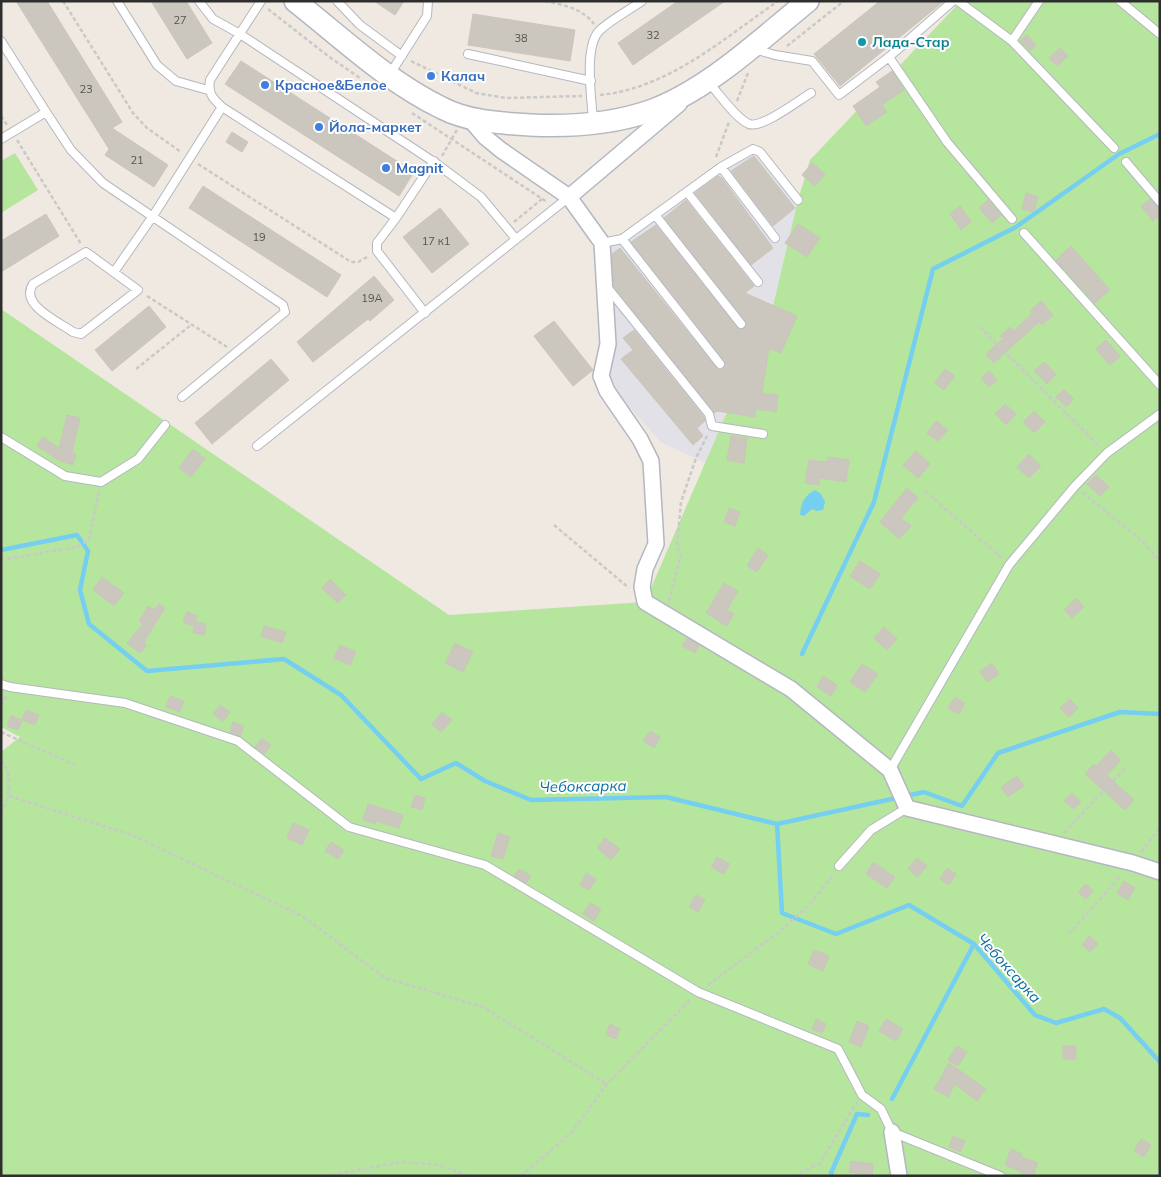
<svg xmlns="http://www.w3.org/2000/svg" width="1161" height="1177" font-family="Mulish,sans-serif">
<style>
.industrial{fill:#e3e1e8}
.green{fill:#b6e59e}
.water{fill:#75cff0}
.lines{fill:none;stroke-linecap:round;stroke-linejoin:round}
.stream{stroke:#75cff0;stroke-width:4.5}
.building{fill:#cbc7bf;stroke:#cbc5ba}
.lane-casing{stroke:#b4b7c1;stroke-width:10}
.street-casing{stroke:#b4b7c1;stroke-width:18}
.secondary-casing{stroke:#b4b7c1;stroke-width:24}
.path{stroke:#c9c9c9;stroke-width:2.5;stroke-dasharray:4 2.5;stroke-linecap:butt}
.lane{stroke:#fff;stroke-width:8}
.street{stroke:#fff;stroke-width:15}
.secondary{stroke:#fff;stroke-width:21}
.culture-dot{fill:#0f9aa8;stroke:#fff;stroke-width:2}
.shop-dot{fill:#3f7fe0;stroke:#fff;stroke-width:2}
.labels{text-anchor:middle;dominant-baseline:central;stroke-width:4;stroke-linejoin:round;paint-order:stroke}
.number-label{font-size:11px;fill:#555452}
.culture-label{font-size:14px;font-weight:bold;fill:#0d838f;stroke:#fff;text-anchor:start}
.shop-label{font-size:14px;font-weight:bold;fill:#366cbe;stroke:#fff;text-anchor:start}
.water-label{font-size:15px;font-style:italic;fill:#0d6fa3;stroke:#fff}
</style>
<rect width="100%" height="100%" fill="#efe9e1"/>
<path class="industrial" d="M753,149L798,200L773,306L706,463L662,443L601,376L602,243L622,239Z"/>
<path class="green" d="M961,1H1160V1176H1V752L20,737L1,727V309L449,615L645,602L773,306L798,200L810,160Z
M15,153L38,190L1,213V161Z"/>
<path class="water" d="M815,490L821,494L825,502L823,510L817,511L812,509L804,516L800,515C801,503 804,496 815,490Z"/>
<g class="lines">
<path class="stream" d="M1,550L77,535L88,551L80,590L89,624L147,671L284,659L341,695L421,779L456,763L485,781L531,800L666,797L777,824L782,913L836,934L909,905L974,944L1035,1015L1056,1023L1104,1009L1120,1018L1160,1062
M802,654L874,502L933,269L1016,227L1119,154L1160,134
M777,824L924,792L962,806L998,753L1120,712L1160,714
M892,1099L974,944
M832,1176L831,1173L857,1114L868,1115"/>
</g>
<path class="building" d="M16,1H47L122,122L112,128L168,165L154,187L105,155L109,149Z
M151,1H186L212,43L187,59Z
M374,1H404L395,15Z
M678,1H725L633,65L618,43Z
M880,1H944L840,86L814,54Z
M473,14L575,30L570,61L468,45Z
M1027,35L1036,45L1030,51L1020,41Z
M1060,48L1068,56L1057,66L1049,58Z
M241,61L414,172L399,196L225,84Z
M892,71L904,90L882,105L887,112L866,126L853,106L880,87L876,82Z
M232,132L248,142L242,152L226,142Z
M754,156L795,208L773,226L731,171Z
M812,163L825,174L815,186L802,175Z
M718,176L722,178L773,248L751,265L695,193Z
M203,186L341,275L327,297L189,208Z
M1026,193L1038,197L1034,212L1022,209Z
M1150,199L1160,210V215L1153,221L1141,206Z
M686,200L754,286L745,293L797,316L781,353L769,348L762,393L778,395L776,412L756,409L755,417L717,411L715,413L614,287L612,254L620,248L716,367L720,370L724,368V361L631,242L656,225L737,327L744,329L745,321L664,218Z
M988,200L1001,215L992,223L979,208Z
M960,206L971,222L961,230L950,214Z
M440,208L469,244L432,273L403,237Z
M46,214L59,236L1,272V241Z
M798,224L820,238L807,257L785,243Z
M1071,246L1110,290L1095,303L1056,260Z
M374,276L394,300L370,321L368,319L313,362L297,342Z
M1041,301L1053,315L1042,325L1039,322L994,363L986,354L1003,339L1000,336L1010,327L1013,331L1032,314L1030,311Z
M149,306L166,327L112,371L95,350Z
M554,321L593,370L573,386L534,336Z
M634,330L704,417L705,421L697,428L703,436L693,445L621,359L633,350L623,338Z
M1106,340L1120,356L1110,365L1096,349Z
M271,359L289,380L212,444L195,423Z
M1044,362L1056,374L1047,384L1034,371Z
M945,369L955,376L944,390L935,383Z
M989,371L997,380L989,387L981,378Z
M1064,389L1074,399L1066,407L1056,397Z
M1005,404L1016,414L1006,425L995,414Z
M1034,411L1045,422L1034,433L1023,422Z
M67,415L80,418L72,453L76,454L73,465L58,460L37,446L43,437L59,448Z
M936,421L948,430L938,441L927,433Z
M731,436L747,438L744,463L727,460Z
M193,449L205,459L191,477L179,468Z
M916,451L930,464L918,478L903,465Z
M1029,454L1041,466L1029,478L1017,467Z
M828,457L849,460L846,482L820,478L819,485L805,483L809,460L827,462Z
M1096,475L1109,487L1100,496L1087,484Z
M907,488L918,498L901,518L911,526L899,539L880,522Z
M729,508L740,512L735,526L724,522Z
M758,548L768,555L757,572L747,566Z
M860,561L880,574L870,589L850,576Z
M102,577L124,593L114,606L93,590Z
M330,579L346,595L338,603L322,588Z
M724,583L738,591L727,610L734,614L727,626L706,613Z
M1076,598L1084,607L1072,618L1064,610Z
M159,604L165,608L144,642L147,645L140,653L127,643L143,624L139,621L148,606L154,610Z
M187,612L197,616L193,626L183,622Z
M195,621L206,624L204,635L193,633Z
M264,626L286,632L282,643L261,636Z
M884,627L897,639L887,650L874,638Z
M687,638L699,645L695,653L682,646Z
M455,643L473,652L463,672L445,663Z
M340,645L356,652L350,665L334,658Z
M992,663L999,674L987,682L980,671Z
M862,664L878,674L865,692L850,682Z
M823,676L837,685L831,696L817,687Z
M170,696L184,701L180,712L166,707Z
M955,697L965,703L959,714L948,708Z
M1070,699L1078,708L1069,717L1060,708Z
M220,705L230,712L223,721L213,714Z
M26,710L39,715L35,725L22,720Z
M442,712L452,720L441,732L432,724Z
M11,716L22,720L18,730L7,726Z
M233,722L244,726L240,736L230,732Z
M650,731L660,737L654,748L643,741Z
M262,738L271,745L264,754L255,747Z
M1111,750L1121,760L1107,775L1134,800L1125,810L1085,774L1094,764L1096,766Z
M1017,776L1024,786L1008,797L1001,787Z
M1072,793L1081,802L1074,809L1064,801Z
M415,795L425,798L422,810L411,807Z
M368,804L403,815L399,828L376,821L375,824L363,820Z
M293,823L309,830L302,845L287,838Z
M498,833L510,837L503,859L491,856Z
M605,838L620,849L611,860L597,848Z
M331,842L344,850L338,859L325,851Z
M717,857L730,864L724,874L711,867Z
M917,858L927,866L917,877L908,869Z
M873,862L895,877L887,888L866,874Z
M947,868L956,874L949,885L940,879Z
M519,869L531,876L526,883L514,876Z
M586,873L596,879L589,890L580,885Z
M1124,881L1135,888L1128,900L1117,893Z
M1086,884L1093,891L1086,899L1078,892Z
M696,895L705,900L698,912L689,907Z
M590,903L601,909L594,921L583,914Z
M1089,936L1098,944L1090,952L1082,945Z
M814,950L829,956L823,971L808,964Z
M816,1019L826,1024L822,1033L812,1029Z
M886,1019L903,1029L896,1041L879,1031Z
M857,1021L869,1026L861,1047L849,1042Z
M610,1024L620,1029L616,1039L606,1035Z
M957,1046L967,1052L958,1066L948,1060Z
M1063,1046H1076V1059H1063Z
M949,1063L986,1089L977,1101L955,1084L948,1097L934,1089Z
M953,1136L965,1141L960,1152L949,1147Z
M1141,1139L1151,1145L1144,1157L1134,1151Z
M1011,1149L1022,1154L1021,1157L1038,1163L1033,1176H1021L1022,1172L1005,1165Z
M851,1161L873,1164L872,1176L849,1172Z"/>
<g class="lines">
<g class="lane-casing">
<path id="lane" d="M117,1L157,65L176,81L208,90
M199,1L213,19L240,34L437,164L481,197L516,239
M337,1L360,25L402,56
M958,1L1012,41L1114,148
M1120,1L1160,34
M1,41L46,112L1,139
M1012,41L1039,1
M754,49L775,55L812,61L839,95L889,57L953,1
M468,54L591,81
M889,57L947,142L1012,219
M390,74L427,16L428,1
M708,82C718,92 736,119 749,124C762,129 799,100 811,93
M222,107L396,218L434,161
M46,112L71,150L103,183L283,305L285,312L182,397
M593,122C592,100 583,46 600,30C612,19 628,11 642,1
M1126,162L1160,202
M721,167L775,238
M687,192L758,282
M656,216L741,324
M396,218L377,243V251L425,313
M1024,233L1160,385
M622,239L720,364
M602,243L622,239L721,167L753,149L760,152L798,200
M86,252L138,290L81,334L73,332C59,322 19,305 33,284Z
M114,272L153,216L222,107C212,98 208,93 210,80L261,1
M607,287L709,414L712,426L763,434
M1,437L65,476L101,482L138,459L165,425
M257,446L569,197
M1,684L10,687L125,703L238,741L349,827L485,865L698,992L838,1049L862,1095L881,1109L892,1132L1000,1176
M890,770L1009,565L1075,486L1107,453L1160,414
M839,866L871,830L907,808"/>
</g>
<g class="street-casing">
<path id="street" d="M468,117L485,137L501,150L569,197L602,243L608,344L601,376L607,391L640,439L651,461L656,544L645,569L642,587L645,602L791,689L890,770L907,808L1133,863L1160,872
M569,197L679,104
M892,1132L899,1176"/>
</g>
<g class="secondary-casing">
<path id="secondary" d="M295,1C342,38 388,82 442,108C469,122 501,123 530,125C571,127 612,124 650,111C708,90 761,39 808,1"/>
</g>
<path class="path" d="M63,1L133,113L147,128L181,152
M545,1C563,5 582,8 594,24
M268,9L328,56L360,78
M787,46L844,1
M411,61L476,93L506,98L582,96
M600,95C669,88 723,39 778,1
M737,101L748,73
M412,113L547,202
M1,116L7,125
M17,140L81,244
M442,156L457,130
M716,157L729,122
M198,164L351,262H358L369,256
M514,222L542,199
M147,296L227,347
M980,327L1100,447
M136,369L191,325
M925,491L1003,559
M1082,492L1141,540L1160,561
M554,525L629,588
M1,560L76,547L89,540L99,491
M669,601L681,555L677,546L681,502L696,458L708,434
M1,706L6,696
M1,732L75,765
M1,761C15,776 8,798 1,816
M9,796L132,835L304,917L385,978L483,1007L607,1084
M1064,833L1125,768
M1141,852L1160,828
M1069,934L1121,875
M708,985L779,932L810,904L834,874
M325,1176L402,1162L439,1165L470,1176
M521,1176L573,1131L607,1084L690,1000
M794,1176L820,1163L857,1102"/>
<use href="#lane" class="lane"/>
<use href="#street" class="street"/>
<use href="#secondary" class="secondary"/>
</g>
<circle class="culture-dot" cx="862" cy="42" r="5"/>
<g class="shop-dot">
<circle cx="431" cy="76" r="5"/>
<circle cx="265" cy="85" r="5"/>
<circle cx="319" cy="127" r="5"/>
<circle cx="386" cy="168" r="5"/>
</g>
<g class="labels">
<g class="number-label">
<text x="180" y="20">27</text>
<text x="653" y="35">32</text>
<text x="521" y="38">38</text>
<text x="86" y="89">23</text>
<text x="137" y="160">21</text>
<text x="259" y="237">19</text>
<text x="436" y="241">17 к1</text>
<text x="372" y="298">19А</text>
</g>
<g class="culture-label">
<text x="872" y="42">Лада-Стар</text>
</g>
<g class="shop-label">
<text x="441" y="76">Калач</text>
<text x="275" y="85">Красное&amp;Белое</text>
<text x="329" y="127">Йола-маркет</text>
<text x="396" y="168">Magnit</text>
</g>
<g class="water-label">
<text transform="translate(583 786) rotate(-1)">Чебоксарка</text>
<text transform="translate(1009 968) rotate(48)">Чебоксарка</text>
</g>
</g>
<rect width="1161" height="1177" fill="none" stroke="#2e2e2e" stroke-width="5"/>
</svg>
